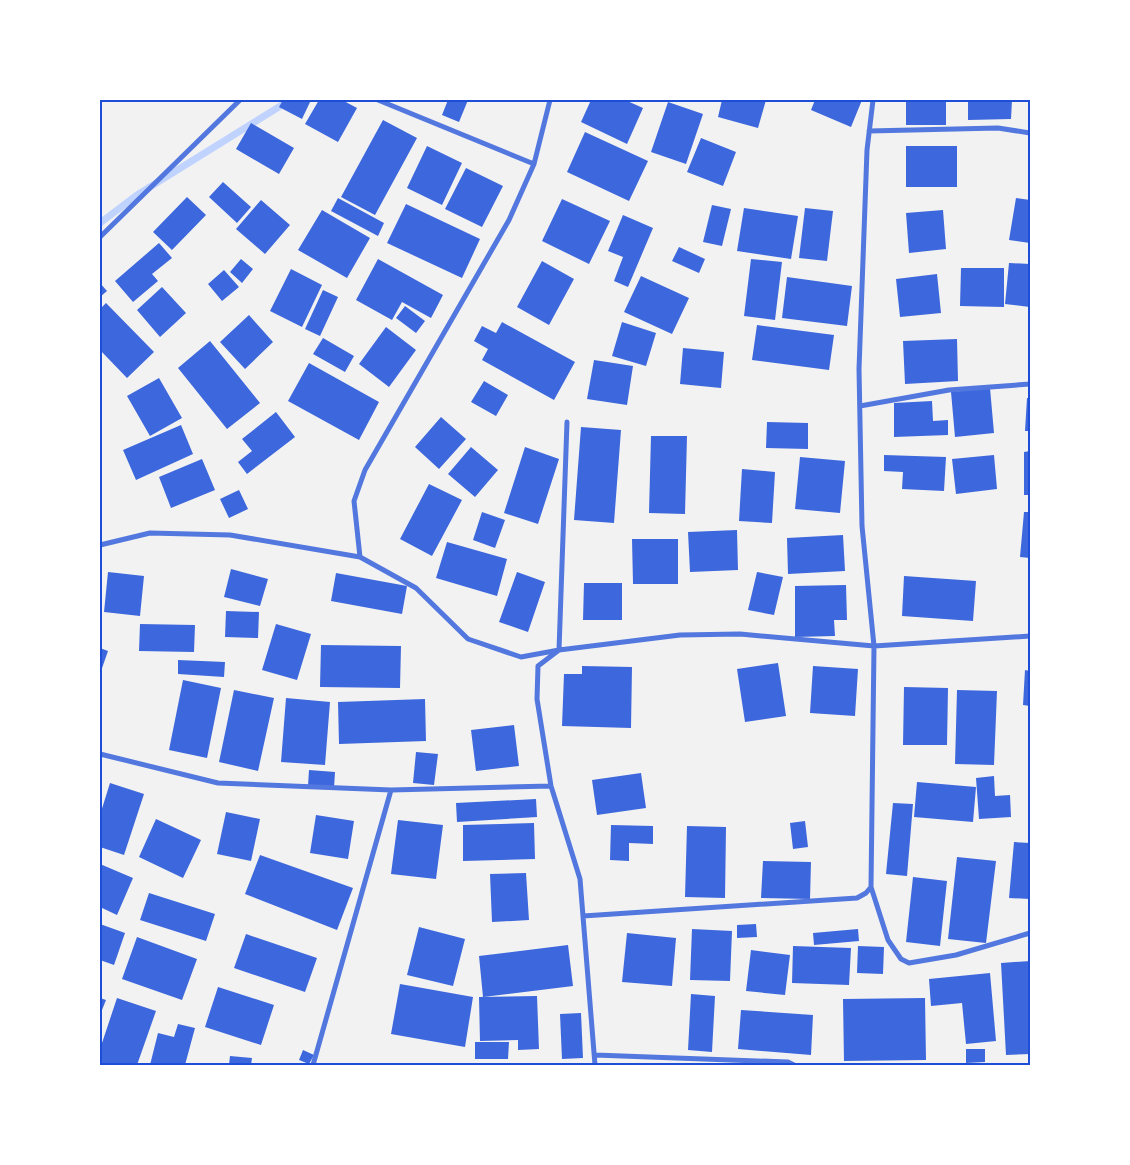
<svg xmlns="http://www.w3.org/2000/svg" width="1130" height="1165" font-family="'IBM Plex Sans',sans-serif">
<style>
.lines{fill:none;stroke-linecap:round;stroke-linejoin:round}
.stream{stroke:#bfd3fe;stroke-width:7}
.building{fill:#3d67dc}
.minor{stroke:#5277de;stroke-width:5}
.neatline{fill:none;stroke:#1d4ed8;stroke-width:2}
</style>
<rect width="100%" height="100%" fill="#f2f2f2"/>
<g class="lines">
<path class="stream" d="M100,223L137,195L290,100"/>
</g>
<path class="building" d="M283,100H311L302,119L279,107Z
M319,100H342L357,108L338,142L305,124Z
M448,100H468L459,122L442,115Z
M591,100H625L643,108L627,144L581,122Z
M722,100H766L758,128L718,117Z
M815,100H862L851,127L811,110Z
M906,100H946V125H906Z
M968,100H1012L1011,119L968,120Z
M668,102L703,114L686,164L651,152Z
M383,120L417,138L375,215L341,197Z
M251,123L294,148L279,174L236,149Z
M585,132L648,161L629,201L567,172Z
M701,138L736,152L723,186L687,172Z
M427,146L462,163L442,205L407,188Z
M906,146H957V187H906Z
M466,168L503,186L482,227L445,209Z
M223,182L251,207L237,223L209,197Z
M187,197L206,215L172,250L153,232Z
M338,198L384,223L378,236L331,211Z
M1016,198L1030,200V243L1009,240Z
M562,199L610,221L589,264L542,241Z
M261,200L290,225L265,254L236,229Z
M406,204L480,239L462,278L387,243Z
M712,205L731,209L722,246L703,242Z
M744,208L798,216L791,259L737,251Z
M805,208L833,211L827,261L799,258Z
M322,210L370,238L347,278L298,250Z
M943,210L946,249L909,253L906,213Z
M623,215L653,228L628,287L614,281L623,257L608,251Z
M159,243L172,258L152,274L158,281L133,302L115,281Z
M679,247L705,259L699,273L672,261Z
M241,259L253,269L242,283L230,272Z
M378,259L443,295L431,318L402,302L392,320L356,300Z
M751,259L782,262L775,320L744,316Z
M542,261L574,279L549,325L517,307Z
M1009,263L1030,264V307L1005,304Z
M961,268H1004V307L960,306Z
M291,269L322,285L302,327L270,311Z
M224,270L239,287L222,301L208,284Z
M937,274L941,313L900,317L896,279Z
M641,276L689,298L672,334L624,312Z
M787,277L852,286L847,326L782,318Z
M100,283L107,291L100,297Z
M162,287L186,313L160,337L137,310Z
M323,290L338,297L320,336L305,329Z
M106,303L154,352L127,378L100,350V309Z
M405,306L425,321L416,333L396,318Z
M249,315L273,342L245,369L220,342Z
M502,322L575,362L554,400L482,360L488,349L474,341L482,326L496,333Z
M622,322L656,333L646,366L612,356Z
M757,325L834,335L829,370L752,360Z
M386,327L416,350L389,387L359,364Z
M323,338L354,356L345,372L313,354Z
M957,339L958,381L905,384L903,341Z
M210,341L260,403L227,429L178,368Z
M683,348L724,352L721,388L680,384Z
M594,360L633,366L627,405L587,399Z
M309,363L379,402L359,440L288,401Z
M159,378L182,418L150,436L127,396Z
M484,381L508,395L496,416L471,402Z
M990,388L994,433L955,437L951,392Z
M1027,398H1030V431H1025Z
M932,401L933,421L948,420V435L894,437V403Z
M276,412L295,437L247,474L238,462L252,451L242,439Z
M441,417L466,439L439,469L415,447Z
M767,422L808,423V449L766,448Z
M181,425L193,454L136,480L123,450Z
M581,427L621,430L614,523L574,520Z
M651,436H687L685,514L649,513Z
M471,447L498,470L475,497L448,474Z
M525,447L559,459L538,524L504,513Z
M1030,451V495H1024V452Z
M884,455L946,457L944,491L902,489L903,472L884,471Z
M994,455L997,489L956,494L952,459Z
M800,457L845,461L840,513L795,509Z
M202,459L215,490L171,508L159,477Z
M742,469L775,472L772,523L739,521Z
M429,484L462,500L432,556L400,539Z
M239,490L248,509L229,518L220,499Z
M482,512L505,520L495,548L473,540Z
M1024,512H1030V558L1020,557Z
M737,530L738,570L690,572L688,532Z
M843,535L845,571L788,574L787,538Z
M632,539H678V584H633Z
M447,542L507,559L497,596L436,578Z
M231,569L268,579L260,606L224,597Z
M108,572L144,576L140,616L104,612Z
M517,572L545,582L528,632L499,622Z
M757,572L783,577L774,615L748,610Z
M336,573L407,586L402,614L331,601Z
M904,576L976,581L973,621L902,616Z
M584,583H622V620H583Z
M846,585L847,620H834L835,636L795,637V586Z
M226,611L259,612L258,638L225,637Z
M140,624L195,625L194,652L139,651Z
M276,624L311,634L297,680L262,670Z
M321,645L401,646L400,688L320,687Z
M100,648L108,651L100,674Z
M178,660L225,662L224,677L178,674Z
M778,663L786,716L745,722L737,669Z
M582,666L632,667L631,728L562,726L564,674H582Z
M813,666L858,669L855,716L810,713Z
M1025,670L1030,671V706L1023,705Z
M183,680L221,688L207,758L169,750Z
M904,687L948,688L947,745H903Z
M234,690L274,698L258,771L219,762Z
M957,690L997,691L994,765L955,764Z
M286,698L330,702L325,765L281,762Z
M425,699L426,741L339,744L338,702Z
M514,725L519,766L476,771L471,730Z
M416,752L438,754L434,785L413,783Z
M309,770L335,772L334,788L308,786Z
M641,773L646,808L597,815L592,780Z
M994,776L995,796L1010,795L1011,817L979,819L976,778Z
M917,782L976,787L973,822L914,817Z
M110,783L144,794L124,855L100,847V815Z
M536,799L537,817L457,822L456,803Z
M893,803L913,804L907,876L886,874Z
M226,812L260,819L251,861L217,854Z
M316,815L354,821L348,859L310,853Z
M156,819L201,840L183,878L139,857Z
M398,820L443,825L436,879L391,874Z
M805,821L808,847L793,849L790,823Z
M534,823L535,859L463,861V825Z
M611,825L653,826V844L629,843V861L610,860Z
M687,826L726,827L725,898L685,897Z
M1014,842L1030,843V899L1009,898Z
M260,855L353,888L337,930L245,894Z
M957,857L996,861L986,943L948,939Z
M763,861L811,862L810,899L761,898Z
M100,864L133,878L117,915L100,907Z
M526,873L529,920L492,922L490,874Z
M913,877L947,881L940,946L906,942Z
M149,893L215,914L206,941L140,920Z
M100,924L125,933L114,965L100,960Z
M756,924L757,937L737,938V925Z
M419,927L465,939L453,986L407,975Z
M692,929L732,931L730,981L690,980Z
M858,929L859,941L814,945L813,933Z
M627,933L676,938L672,986L622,982Z
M246,934L317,958L305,992L234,968Z
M137,937L197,959L182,1000L122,979Z
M568,945L573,986L483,997L479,956Z
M793,946L851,948L849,985L792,983Z
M858,946L884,947L883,974L857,973Z
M751,950L790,955L785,995L746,991Z
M1030,961V1054L1006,1055L1001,963Z
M990,973L996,1041L966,1044L962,1003L931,1006L929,979Z
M400,984L473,997L465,1047L391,1034Z
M218,987L274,1005L261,1045L205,1027Z
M691,994L715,996L712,1052L688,1050Z
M537,996L539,1049L518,1050V1040L480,1041L479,997Z
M100,998L106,1000L100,1015Z
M117,998L156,1011L137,1065H100V1049Z
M925,998L926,1060L844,1061L843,999Z
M741,1010L813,1015L811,1055L738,1049Z
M581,1013L583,1058L562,1059L560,1014Z
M178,1024L195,1028L185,1065H150L158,1033L174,1037Z
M475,1042H509L508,1059H475Z
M966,1049H985V1062L966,1063Z
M303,1050L314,1055L309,1064L299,1060Z
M230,1056L252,1058L251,1065H229Z"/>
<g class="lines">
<path class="minor" d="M378,100L534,164
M873,100L867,150L859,369L862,526L874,646L871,887L888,940L901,959L909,963L956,955L1030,933
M869,131L998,128L1030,133
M100,237L240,100
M860,406L949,390L1030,384
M567,422L559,650L538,666L537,699L551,786L580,879L595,1065
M100,545L150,533L230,535L360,557L416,588L468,639L521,657L559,650L680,635L740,634L874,646L1030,636
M360,557L354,501L365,470L509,220L534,164L550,100
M100,754L218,783L391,790L551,786
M583,916L857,898L866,893L871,887
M595,1055L788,1062L794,1065
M313,1065L391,790"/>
</g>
<rect width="1130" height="1165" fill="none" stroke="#ffffff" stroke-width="202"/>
<rect x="101" y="101" width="928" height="963" class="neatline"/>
</svg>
